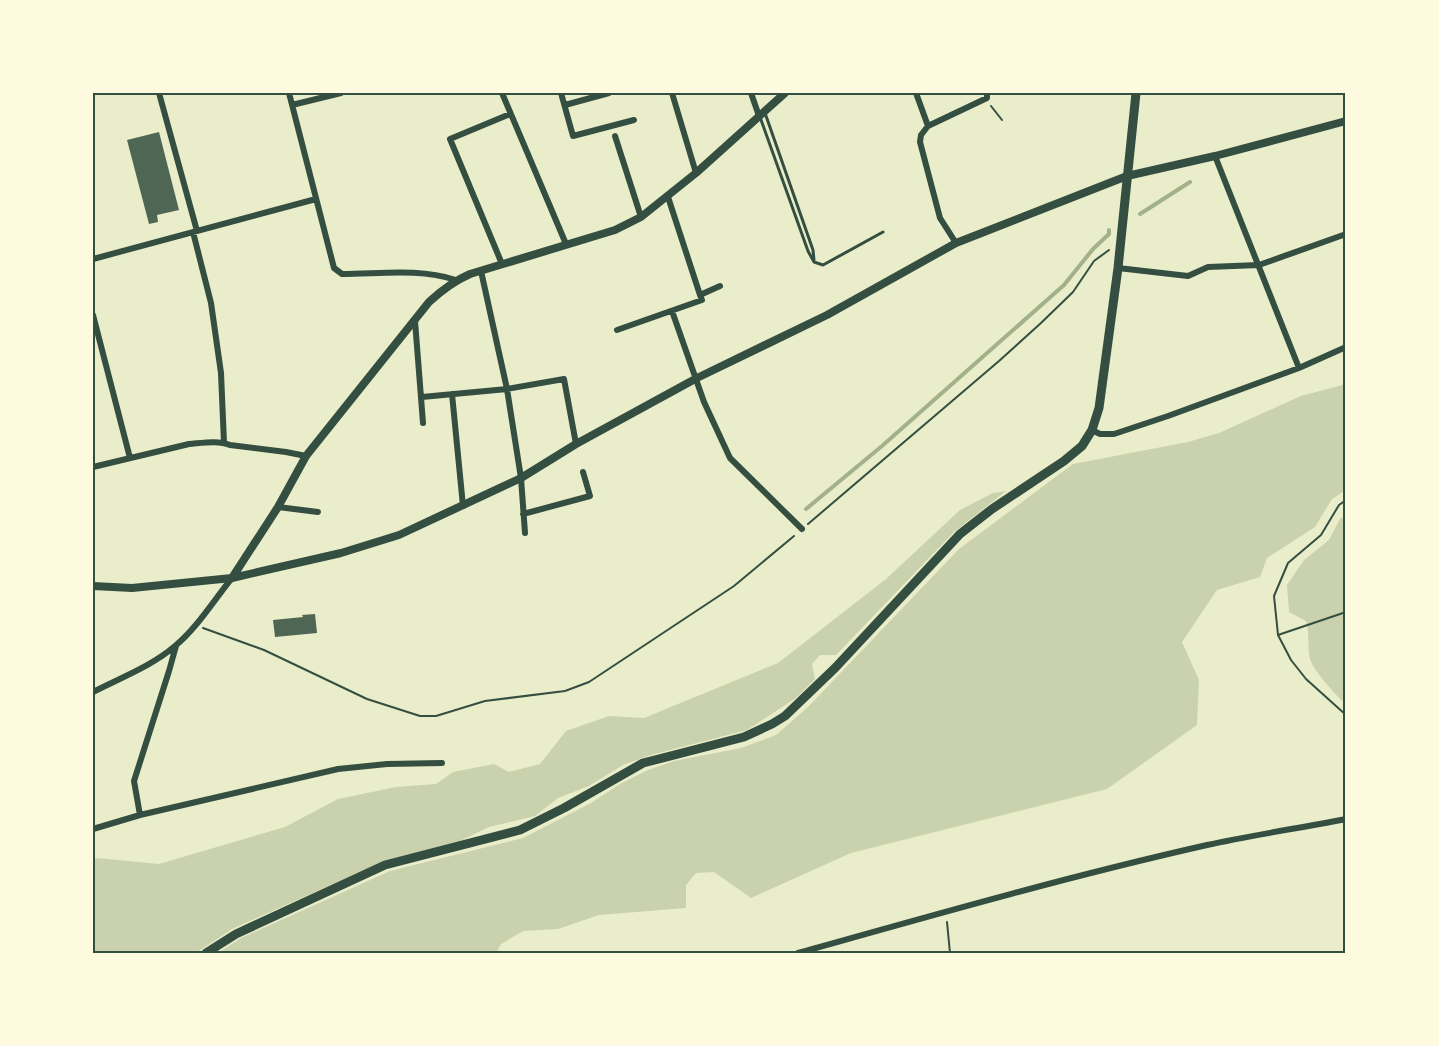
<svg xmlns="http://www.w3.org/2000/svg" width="1439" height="1046" font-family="Raleway,sans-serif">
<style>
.green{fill:#cad2ad}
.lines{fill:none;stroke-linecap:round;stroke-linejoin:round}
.stream{stroke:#a3b18a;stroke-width:4}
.building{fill:#4f6655}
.path{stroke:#344e41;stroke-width:2}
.service{stroke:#344e41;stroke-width:3}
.minor{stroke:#344e41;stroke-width:6}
.tertiary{stroke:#344e41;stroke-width:8}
.secondary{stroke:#344e41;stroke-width:9}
.neatline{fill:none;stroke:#344e41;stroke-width:2}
</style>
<rect width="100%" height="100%" fill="#e9edc9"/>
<path class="green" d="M1346,384V490L1332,499L1315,527L1267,558L1260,577L1217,590L1182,642L1199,680L1197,725L1107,789L851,853L751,898L714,872L696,873L686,885V908L599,915L558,929L523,931L501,944L496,953H218L241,938L390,871L523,838L591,803L620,784L648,770L674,761L741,748L776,735L808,707L959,549L1073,464L1188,442L1219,433L1301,396Z
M1006,491L954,532L836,655H820L812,664L815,679L796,698L747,730L651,755L623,765L589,786L558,798L535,816L489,827L460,841L382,862L232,929L196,953H93V860L97,858L159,864L285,827L338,799L396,787L436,784L453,772L494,764L509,772L540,764L566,731L609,716L644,718L778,663L886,579L960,510L993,493Z
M1341,517L1346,521V704C1337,697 1313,670 1310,659C1307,648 1310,635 1306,621L1289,612L1287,585L1304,560L1329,540Z"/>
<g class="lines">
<path class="stream" d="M1140,214L1190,182
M806,509L882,446L1064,285L1093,249L1109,234V230"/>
</g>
<path class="building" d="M159,132L179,210L157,215L158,222L149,224L127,140Z
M315,614L317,633L275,637L273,620L303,617L302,615Z"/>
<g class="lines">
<path class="path" d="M991,106L1002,120
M1346,500L1339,505L1321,535L1288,563L1274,596L1278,635L1291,660L1306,679L1346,715
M808,524L999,361L1041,323L1073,292L1094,261L1109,250
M203,628L264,650L367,699L420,716H436L485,701L565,691L589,682L734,586L794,536
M1278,635L1346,612
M947,922L950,953"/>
<path class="service" d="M765,113L813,250L814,260
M760,117L808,251L814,262L823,265L883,232"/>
<path class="minor" d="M159,93L197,231
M289,93L334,268L342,274C380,274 418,268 456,280
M502,93L566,244
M561,93L573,136L634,120
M672,93L696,173
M751,93L759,116
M916,93L928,126
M292,105L341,93
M565,105L609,93
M615,136L641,217
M1215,156L1299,368
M668,197L700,295
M193,232L211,303L221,373L224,443
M956,243L940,218L920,142L921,135L928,126L987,98V93
M93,259L316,199
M502,264L450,139L510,114
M1118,268L1188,276L1208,267L1259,265L1346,234
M481,271L507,389L521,478L525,533
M672,311L704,402L730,458L802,529
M93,315L130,458
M415,321L423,423
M617,330L702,300L700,295L720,286
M452,394L463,506
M422,397L507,389L564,379L576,444
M1092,430L1100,434H1114L1168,416L1299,368L1346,347
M93,467L189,444C202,443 218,440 230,445L286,452L306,456
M278,507L318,512
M523,514L590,496L583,472
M93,692C120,678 152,666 175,646C197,628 214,600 232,578
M140,815L338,769L387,764L442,763
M93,829L140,815L134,781L169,671L176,646
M798,953C933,915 1070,876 1207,845C1253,835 1300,828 1346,819"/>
<path class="tertiary" d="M232,578L278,507L306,456L429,302C442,290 454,281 470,274L615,230L641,217L696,173L785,93
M93,586L132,588L232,578L341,553L399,535L521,478L576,444L697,378L827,315L956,243L1127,176L1215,156L1346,121"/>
<path class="secondary" d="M206,953L236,934L385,865L520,830L564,808L643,763L744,737L772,724L785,716L835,668L960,534L992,509L1064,461L1082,446L1092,430L1099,408L1118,268L1136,93"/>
</g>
<rect width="1439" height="1046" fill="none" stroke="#fefae0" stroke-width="189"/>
<rect x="94" y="94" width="1250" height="858" class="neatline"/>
</svg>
